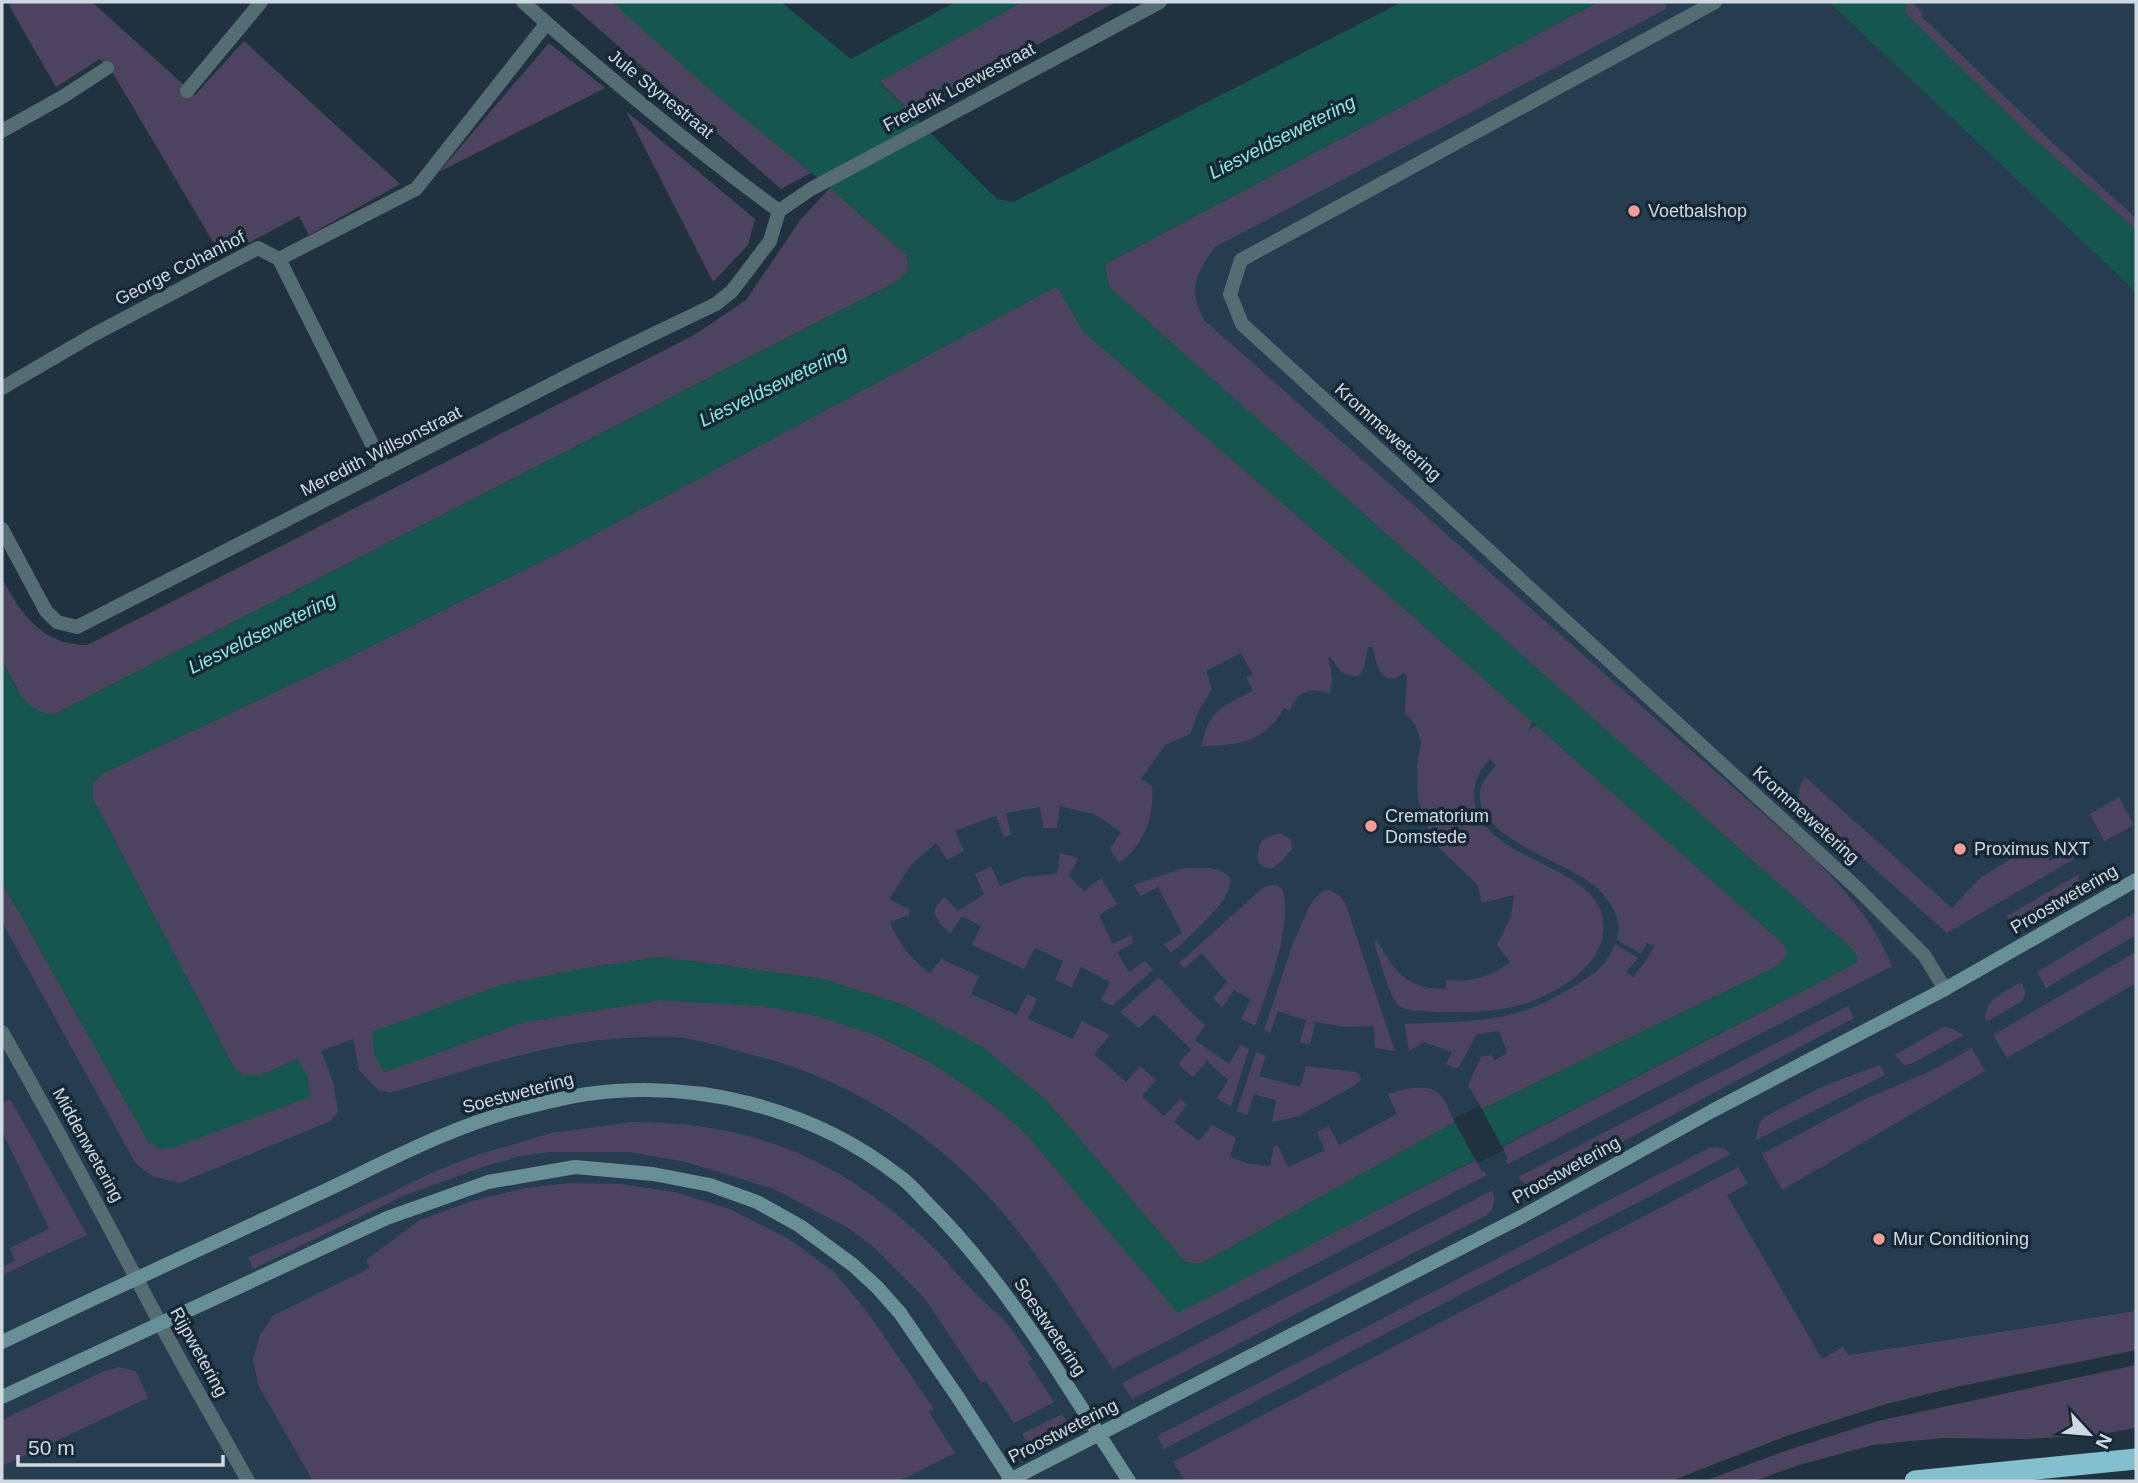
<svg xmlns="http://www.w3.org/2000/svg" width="2138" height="1483" font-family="Arial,sans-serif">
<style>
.built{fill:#253d4f}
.green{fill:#4c445f}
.water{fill:#15564f}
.pier{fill:#203240}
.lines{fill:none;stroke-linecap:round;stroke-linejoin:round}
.street{stroke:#556c72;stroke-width:14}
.secondary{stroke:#688e96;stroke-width:14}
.highway{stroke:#83bfcc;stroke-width:21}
.secondary-bridge{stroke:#688e96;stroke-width:14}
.poi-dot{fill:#f59c95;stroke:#162835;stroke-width:2.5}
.labels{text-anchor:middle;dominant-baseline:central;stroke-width:7;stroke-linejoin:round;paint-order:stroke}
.street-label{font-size:18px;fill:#ced9e2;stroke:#162835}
.poi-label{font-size:18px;fill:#ced9e2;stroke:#162835;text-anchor:start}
.water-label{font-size:19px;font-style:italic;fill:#8aecde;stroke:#162835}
</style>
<rect width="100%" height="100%" fill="#203240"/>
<path class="built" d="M1623,2H2136V1350L1956,1387L1886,1404L1789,1435L1671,1481H2V792L1060,235L1107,276Z"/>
<path class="green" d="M7,2H92L195,95L244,41L400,184L309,235L299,216L222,257L111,70L100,59L56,87Z
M568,2H616L811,173L781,189Z
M1022,2H1116L911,113L879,81Z
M1598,2H1666V9L1215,247C1195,275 1188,288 1204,320L1810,855C1845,889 1873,920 1892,966L1508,1164L1505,1160L1508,1158L1502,1147L1856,963L1857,956L1854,951L1109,287L1105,264Z
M1907,2H1912L1923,13L1921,16L2054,144L2136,218V230L2027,133L1905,13Z
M549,43L605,88L439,172Z
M626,111L755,219L748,245L713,282Z
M830,188L907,255L909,270L898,281L53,715L39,712L24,701L2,661V578C21,614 42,645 87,645L694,335L746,300L801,219Z
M1057,286L1083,331L1374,582L1533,722L1527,732L1536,725L1785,945L1787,955L1778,966L1482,1109L1468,1085L1481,1057L1492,1055L1495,1060L1506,1054V1049L1499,1031L1477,1034L1459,1067L1454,1068L1446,1064L1452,1052L1424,1042L1409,1051L1405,1024C1444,1022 1486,1023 1523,1011C1540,1006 1555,997 1571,988C1591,977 1607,966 1615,944L1638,958L1626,972L1633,977L1645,962L1654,946L1647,943L1641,954L1617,940C1618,934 1619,925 1617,918C1614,906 1602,891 1592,884C1564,861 1468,835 1481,787C1484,778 1491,772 1496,765L1490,759C1480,769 1473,782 1474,797C1479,869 1619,861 1602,939C1595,973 1545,1000 1513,1007C1489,1012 1464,1013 1439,1012C1429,1011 1412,1012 1402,1008C1390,1003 1380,959 1375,946L1376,939C1395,971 1405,989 1446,989V980C1471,983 1490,977 1510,962L1497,945L1511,917L1514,895L1482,903L1477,884L1439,848L1427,826L1418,799L1417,767L1421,742L1415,724L1405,713L1407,675L1403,673C1383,691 1375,663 1373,647H1368L1364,669L1358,676C1343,676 1337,669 1331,657L1328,658C1332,670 1334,682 1329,694C1311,686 1296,692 1290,711L1284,708C1265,742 1238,746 1202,746C1207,711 1224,705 1253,691L1246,677L1253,675L1241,653L1206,671L1212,689L1198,712L1190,734L1165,745L1141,779L1152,786C1155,815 1144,846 1119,863L1110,849L1121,832L1094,814L1060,806L1057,828H1043L1040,807L1006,813L1011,835L1004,837L996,816L955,831L964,851L947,860L936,843L911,865L889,899L910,910L909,915L890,922C900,946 910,958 930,973L941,959L979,976L971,994L1017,1015L1027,994L1037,999L1028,1019L1073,1039L1082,1021L1110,1035L1094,1054L1126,1082L1140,1066L1156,1080L1142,1096L1164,1116L1180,1099L1187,1105L1174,1122L1199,1141L1212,1125L1236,1138L1230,1157L1250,1164L1270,1166L1274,1145L1278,1146L1288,1167L1325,1150L1317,1132L1329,1126L1339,1145L1397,1114L1388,1094C1403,1089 1430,1081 1442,1097C1447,1103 1451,1115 1455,1122L1200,1264L1185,1262L1046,1100L909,1007L823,979L660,957L575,970L384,1072L524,1022L660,1000L763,1006L818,1016L876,1035L930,1062L965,1085L1003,1113L1026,1134L1178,1312L1476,1160L1482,1172L1485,1171L1487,1175L1113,1369C1078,1318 1044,1261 1003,1213C937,1136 852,1080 753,1055C729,1049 699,1039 675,1037C654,1036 622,1038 601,1040C529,1048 460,1073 390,1093L378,1090L359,1070L353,1039L321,1051L333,1082L338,1111L331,1121L180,1183L152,1176L136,1164L2,922V882L148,1141L161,1149L298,1059L261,1075L245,1076L234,1068L93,799L92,784L103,773L341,661L582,541Z
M1805,777L1952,908L1981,877L2039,842L2050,861L2069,851L2074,859L1947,933L1799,802L1798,791Z
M2119,797L2134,825L2104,841L2090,814Z
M1281,834L1291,839L1292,849L1282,861L1273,868L1264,867L1258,863C1257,844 1260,836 1281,834Z
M1060,853L1078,858L1069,876L1084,891L1101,878L1117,904L1099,915L1113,944L1130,935L1134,942L1117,952L1129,972L1145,961L1153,970L1112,1006L1101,1000L1110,982L1081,967L1072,987L1055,980L1063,961L1035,948L1024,969L972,945L981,926L962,916L951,933L941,925L934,913L936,906L944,897L958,911L984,894L975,874L991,866L1000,886L1023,877L1057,874Z
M1184,868C1197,868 1218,865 1228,876C1243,892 1183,942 1171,953L1164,944L1182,933L1158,887L1141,896L1133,885Z
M2079,874L2076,893L2071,900L2016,932L2007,916Z
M1277,885L1283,890C1292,929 1268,988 1255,1026L1241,1019L1251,999L1234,990L1222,1008L1213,998L1227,982L1201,953L1184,969L1179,963L1265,886Z
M1330,890L1340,896L1346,905L1395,1051L1375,1048L1374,1026L1346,1027L1315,1022L1310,1045L1300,1042L1306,1020L1278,1011L1270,1033L1264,1030L1292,946L1308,909L1315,898L1323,891Z
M2136,912V935L2046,988L2037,972Z
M2136,952V983L2007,1058L1993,1035Z
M1159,977L1187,1008L1205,1025L1195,1040L1229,1064L1240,1045L1249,1049L1231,1107L1217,1098L1228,1080L1207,1061L1193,1077L1178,1064L1191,1049L1154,1014L1139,1028L1120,1012Z
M2021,982C2025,990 2027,994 2022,1001L1986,1022C1982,999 2005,992 2021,982Z
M1848,1006L1854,1018L1538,1187C1529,1187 1524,1184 1518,1177Z
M1943,1027L1951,1028L1964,1035L1911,1064L1904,1065L1895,1055Z
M1972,1048L1985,1071L1782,1190L1762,1154L1865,1099L1931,1071Z
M1256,1052L1266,1056L1259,1076L1300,1087L1306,1066L1356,1072L1360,1075L1361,1080L1354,1086L1299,1116L1272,1122L1276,1100L1254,1094L1247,1115L1237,1111Z
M1880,1065L1885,1075L1756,1140L1759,1124L1763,1118L1823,1086Z
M10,1099L87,1235L2,1275V1267L15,1261L10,1248L49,1229L2,1131V1104Z
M632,1122C756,1122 845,1161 933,1247C944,1257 952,1269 962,1279C969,1287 976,1295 984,1302C990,1308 998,1313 1004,1320C1014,1332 1023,1346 1032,1359L1028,1362L1054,1402L1014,1423L986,1381L981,1383L925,1299L878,1251L850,1229L774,1189L686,1162L630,1152H550L520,1156L483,1167L403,1196L253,1269L248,1257L317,1228L440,1169L480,1154L552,1133Z
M1717,1147L1725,1149L1731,1154L1164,1449L1157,1436L1709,1148Z
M1738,1167L1748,1184L1727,1195L1822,1359L1843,1347L1849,1355L2136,1311V1350L1956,1387L1886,1404L1789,1435L1671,1481H1185L1173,1462Z
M571,1183L621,1184L675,1192L730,1209L789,1239L834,1272L868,1313L934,1409L929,1412L955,1453L899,1481H313L258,1385L253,1360L260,1335L274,1315L370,1268L366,1260L420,1220L472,1201L526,1188Z
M1493,1190C1496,1201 1494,1207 1487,1215L1132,1399L1122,1383Z
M2136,1365V1428L2096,1435L2027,1439L1942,1438L1873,1445L1799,1465L1754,1481H1704L1791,1449L1878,1421Z
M118,1367L136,1371L148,1398L2,1466V1420L102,1372Z
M1062,1414L1072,1431L1032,1451L1022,1434Z"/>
<path class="water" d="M612,2H781L851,59L955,2H1022L879,82L997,199L1013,202L1402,2H1598L1105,264L1109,287L1854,951L1857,956L1856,963L1178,1313L1026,1134L1003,1113L965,1085L930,1062L876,1035L818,1016L763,1006L660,1000L524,1022L384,1072L374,1054L372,1032L500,985L575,970L660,957L822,979L909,1007L984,1048L1046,1100L1185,1262L1200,1264L1455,1122L1778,966L1787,955L1785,945L1374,582L1083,331L1057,286L582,541L341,661L103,773L92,784L93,799L234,1068L245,1076L261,1075L298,1059L308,1077L310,1097L172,1148L161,1149L148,1141L2,882V661C16,686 22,709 53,715L898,281L909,270L907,255L830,188L718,97Z
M1829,2H1907L1905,13L2027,133L2136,230V292Z"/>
<path class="pier" d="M1480,1106L1504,1150L1477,1163L1453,1119Z"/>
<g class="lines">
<path class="street" d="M523,2C605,75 690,146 779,211
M1715,2L1241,260L1230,294L1242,324L1858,889L1924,955L1945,989
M187,91L261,2
M2,131L64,96L107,68
M779,211L811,189L1160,2
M279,259L385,470
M2,388L93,335L258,248L279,259L416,189L547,23
M2,529L46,611L57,622L77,627L583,368L716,304L732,291L770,241L779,211
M2,1032C57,1127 108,1225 160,1323C188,1376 219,1428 248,1481"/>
<path class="secondary" d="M2,1342C107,1292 212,1243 318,1194C384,1163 451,1126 523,1108C544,1103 566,1097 587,1094C697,1079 812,1108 899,1176C909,1183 917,1192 925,1201C971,1246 1009,1298 1045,1351
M2,1397L387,1218L488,1182L575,1167L653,1174L710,1185L757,1202L800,1226L853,1265L877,1287L900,1313L957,1396
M1008,1481L1523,1216L1712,1111L1945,989L2136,880"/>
<path class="highway" d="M1915,1481L2136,1459"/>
<path class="secondary-bridge" d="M1045,1351L1129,1481
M957,1396L1012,1481"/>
</g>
<g class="poi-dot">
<circle cx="1634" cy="211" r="7"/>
<circle cx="1371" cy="826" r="7"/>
<circle cx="1960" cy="849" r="7"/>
<circle cx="1879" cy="1239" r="7"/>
</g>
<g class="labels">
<g class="street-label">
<text transform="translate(959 87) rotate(-28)">Frederik Loewestraat</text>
<text transform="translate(661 94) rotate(39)">Jule Stynestraat</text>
<text transform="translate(180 268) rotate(-27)">George Cohanhof</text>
<text transform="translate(1388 432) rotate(42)">Krommewetering</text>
<text transform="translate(381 451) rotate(-27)">Meredith Willsonstraat</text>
<text transform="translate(1806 815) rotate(42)">Krommewetering</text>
<text transform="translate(2064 899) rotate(-30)">Proostwetering</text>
<text transform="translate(518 1093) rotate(-15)">Soestwetering</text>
<text transform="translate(88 1145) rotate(61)">Middenwetering</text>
<text transform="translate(1566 1170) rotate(-29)">Proostwetering</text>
<text transform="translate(1050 1327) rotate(56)">Soestwetering</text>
<text transform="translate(199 1352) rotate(61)">Rijpwetering</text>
<text transform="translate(1063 1431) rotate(-27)">Proostwetering</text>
</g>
<g class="poi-label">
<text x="1648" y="211">Voetbalshop</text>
<text x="1385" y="816">Crematorium<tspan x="1385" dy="21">Domstede</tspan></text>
<text x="1974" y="849">Proximus NXT</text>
<text x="1893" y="1239">Mur Conditioning</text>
</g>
<g class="water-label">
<text transform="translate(1282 137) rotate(-27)">Liesveldsewetering</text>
<text transform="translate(773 386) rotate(-26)">Liesveldsewetering</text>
<text transform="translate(262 633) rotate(-26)">Liesveldsewetering</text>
</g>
</g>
<rect width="2138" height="1483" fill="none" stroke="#ced9e2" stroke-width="7"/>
<g transform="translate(2089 1434) rotate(116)" stroke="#162835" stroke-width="5" paint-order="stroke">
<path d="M0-5L12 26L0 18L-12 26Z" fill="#ced9e2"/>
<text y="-10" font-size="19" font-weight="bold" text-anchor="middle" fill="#ced9e2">N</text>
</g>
<path d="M18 1455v10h205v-10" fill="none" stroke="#ced9e2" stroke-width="3.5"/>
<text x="28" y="1455" font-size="21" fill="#ced9e2" stroke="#162835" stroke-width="5" paint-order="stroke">50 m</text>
</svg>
